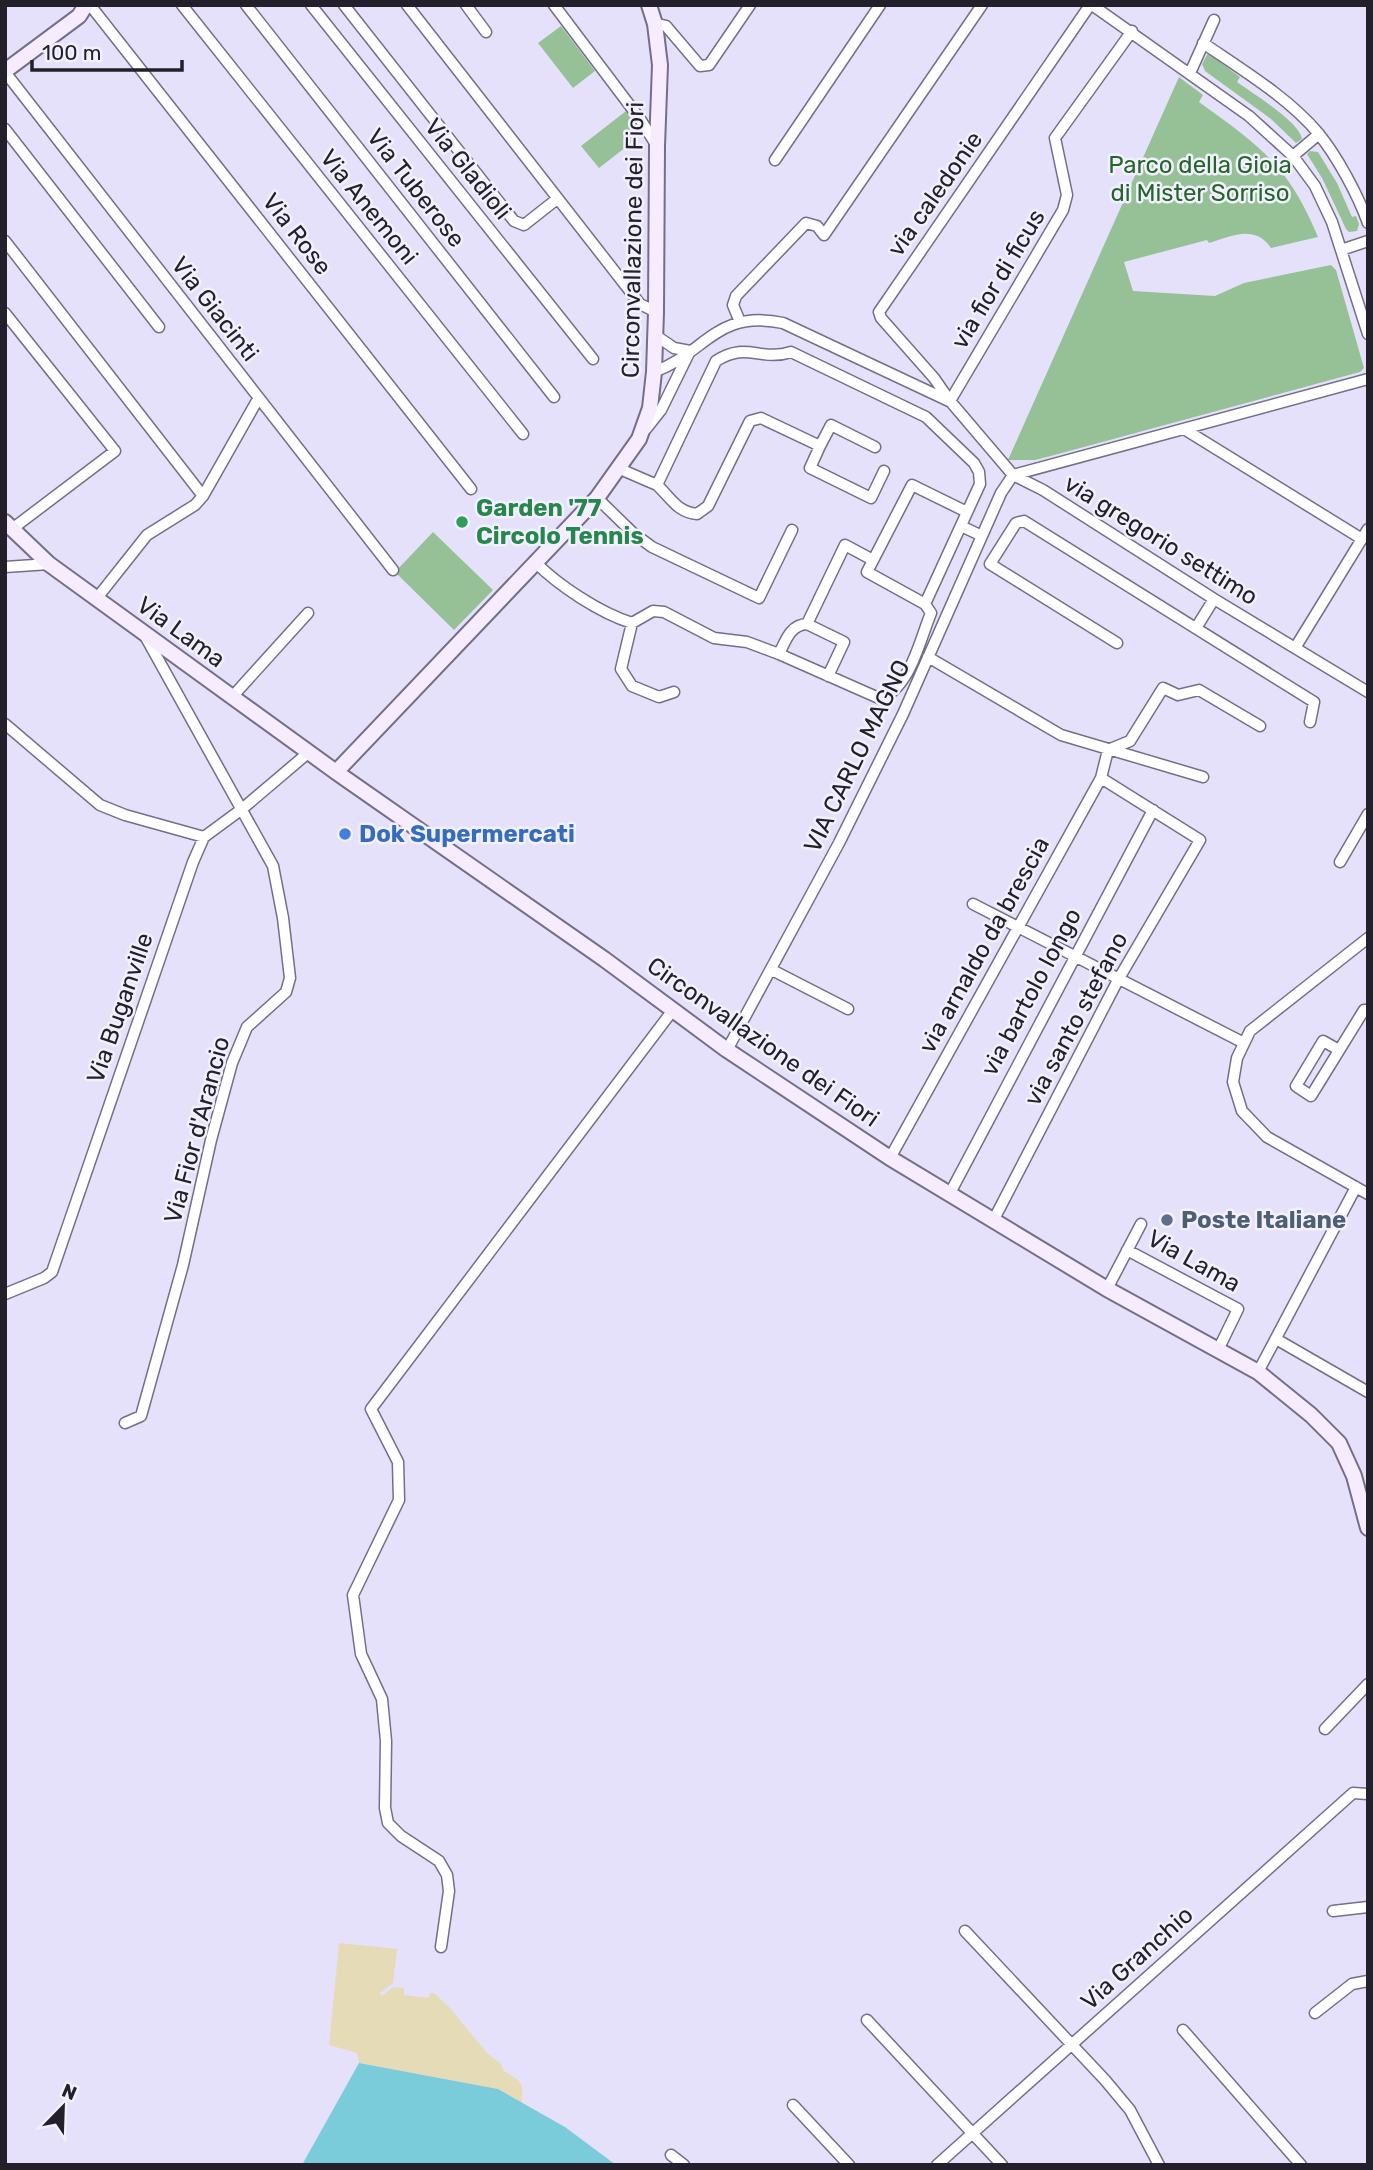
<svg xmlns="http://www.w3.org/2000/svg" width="1373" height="2170" font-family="Rubik,sans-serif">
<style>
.green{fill:#96c197}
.sand{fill:#e5dbb6}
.water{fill:#7bccdb}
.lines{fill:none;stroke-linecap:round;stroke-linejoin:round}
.street-casing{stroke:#746e8a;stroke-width:13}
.secondary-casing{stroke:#746e8a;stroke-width:18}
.street{stroke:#fff;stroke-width:10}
.secondary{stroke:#f7ecfe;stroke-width:14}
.leisure-dot{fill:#2e9e5b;stroke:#f3f0fd;stroke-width:2.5}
.shop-dot{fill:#3f7fe0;stroke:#f3f0fd;stroke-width:2.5}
.service-dot{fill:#5c6f8a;stroke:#f3f0fd;stroke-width:2.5}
.labels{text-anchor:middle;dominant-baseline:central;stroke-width:5;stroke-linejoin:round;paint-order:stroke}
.park-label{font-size:24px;fill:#24652a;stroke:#f3f0fd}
.street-label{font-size:24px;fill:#23202b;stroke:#f3f0fd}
.leisure-label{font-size:24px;font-weight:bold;fill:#27864d;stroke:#f3f0fd;text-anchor:start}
.shop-label{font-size:24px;font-weight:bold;fill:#366cbe;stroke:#f3f0fd;text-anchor:start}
.service-label{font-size:24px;font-weight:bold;fill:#4e5e75;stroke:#f3f0fd;text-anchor:start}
</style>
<rect width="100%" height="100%" fill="#e6e1fb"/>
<path class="green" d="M561,26L595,71L573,88L538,43Z
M1208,53L1240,77L1237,82C1252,93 1300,122 1302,139L1296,143L1271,119L1205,71L1202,64Z
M1179,77L1203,95L1199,102C1260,146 1288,165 1318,237L1271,248C1255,224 1231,236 1209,243L1207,240L1124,262L1133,291L1215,296L1244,283L1331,265L1336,270L1364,368L1360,372L1047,457L1035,460H1008Z
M626,111L644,133L599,168L581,146Z
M1310,151L1318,152L1337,183L1352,217L1356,216L1359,224L1357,231L1349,232L1346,229L1322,178L1307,154Z
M433,532L493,590L454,630L395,572Z"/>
<path class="sand" d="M339,1943L397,1949L393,1983L380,1993L382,1996L393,1987L404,1988V1995L428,1998L430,1993H434L448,2006L487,2053L501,2064L504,2071L518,2080L522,2086V2103L498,2089L359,2063L357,2053L329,2045Z"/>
<path class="water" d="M359,2063L498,2089L565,2127L616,2165H302Z"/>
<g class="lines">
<g class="street-casing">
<path id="street" d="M90,5L471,489
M182,5L523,434
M246,5L554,397
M311,5L593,359
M344,5L514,221L524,225L557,199
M407,5L640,304L656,312
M466,5L486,32
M554,5L640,119L657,146
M1090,5L879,312L881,318L934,378L950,401L1013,475L1043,490L1214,599L1368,692
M1092,5L1249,116L1293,156L1315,186L1332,222L1368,334
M655,24L666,26L700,66L709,65L750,5
M1203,43C1241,69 1289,98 1318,133C1337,156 1358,195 1368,223
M5,72L393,570
M1190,73L1214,20
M5,129L159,327
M1293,156L1319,134
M775,160L880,5
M5,241L203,496
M1341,250L1368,241
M5,313L115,451L12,529
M740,322L733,305L736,296L806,223L817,226L824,235L982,5
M654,372C706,353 716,309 783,323L949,401
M950,401L1063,210L1067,195L1055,138L1132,31
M646,429L661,410L690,351L674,348L655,335
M1184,429L1362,539
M820,446L810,468L871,498L884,471
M657,485C671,498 677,512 697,514L708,506L750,421L761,418L820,446L831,425L875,447
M597,498L633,533L652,547L759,598L792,530
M961,526L982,536
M535,562C559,586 600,613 632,623L653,611L664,612L714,638L747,642L779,654L881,699C911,685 919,642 931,613L925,604L980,484L979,472L974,463L926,417L791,352C760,362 747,341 716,361L657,485L620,469
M5,567L49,564
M97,598L147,535L195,505L203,496L258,399
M925,604L867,572L912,485L967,512
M632,623L621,669L632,686L659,697L674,692
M1196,628L1214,599
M1117,643L990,564L1016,523L1024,521L1314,702L1310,722
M1295,648L1368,529
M779,654C786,640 790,625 807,624
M928,657L1061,735L1203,777
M828,676L844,642L807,624L845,545L873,560
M232,697L308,613
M5,724L100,805L125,815L204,837
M1340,862L1368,814
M973,904L1244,1043
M1368,938L1250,1031L1237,1058L1233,1082L1242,1111L1267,1137L1368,1194
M772,970L848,1009
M727,1050L839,843L903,714L1001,493L1013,475L1368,379
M1339,1050L1323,1041L1296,1086L1311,1096L1364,1010H1368
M890,1158L1101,778L1108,750L1130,741L1163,688L1178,695L1199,690L1260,726
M949,1195L1153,810
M993,1221L1118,980L1200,840L1101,778
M1127,1250L1238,1309L1218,1350
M1107,1289L1141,1224
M5,1294L44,1278L52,1272L193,862L204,837L242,809L308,753
M1276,1339L1368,1392
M1258,1372L1356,1187
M125,1423L141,1416L183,1265L211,1140L232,1063L247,1027L286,992L290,978L283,918L273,866L144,634
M1325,1729L1368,1684
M1333,1911L1368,1907
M965,1931L1105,2080L1130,2110L1159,2165
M441,1947L449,1891L447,1875L439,1861L401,1836L388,1823L385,1808L386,1741L382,1699L361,1654L353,1595L399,1500L398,1462L371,1409L673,1010
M1315,2013L1352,1984L1368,1981
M867,2020L1002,2165
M1183,2030L1301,2165
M793,2105L849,2165
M671,2155L684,2165
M937,2165L1353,1793L1368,1794"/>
</g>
<g class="secondary-casing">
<path id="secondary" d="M649,5L655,24L660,65L657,146L656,312L654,372L650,408L639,439L597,498L336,772L604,959L727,1050L890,1158L1107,1289L1258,1372L1311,1415L1339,1443L1354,1476L1368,1528
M5,71L79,16L86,5
M5,522L49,564L336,772"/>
</g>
<use href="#street" class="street"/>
<use href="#secondary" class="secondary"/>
</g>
<circle class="leisure-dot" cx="462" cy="522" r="7"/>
<circle class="shop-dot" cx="345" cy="834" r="7"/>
<circle class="service-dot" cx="1167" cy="1220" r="7"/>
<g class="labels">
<g class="park-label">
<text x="1200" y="165">Parco della Gioia<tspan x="1200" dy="28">di Mister Sorriso</tspan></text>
</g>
<g class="street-label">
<text transform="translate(468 169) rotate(51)">Via Gladioli</text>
<text transform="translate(416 188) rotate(52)">Via Tuberose</text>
<text transform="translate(935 194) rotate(-55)">via caledonie</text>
<text transform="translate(369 207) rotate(51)">Via Anemoni</text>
<text transform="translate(297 234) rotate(52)">Via Rose</text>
<text transform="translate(633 240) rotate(-89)">Circonvallazione dei Fiori</text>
<text transform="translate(998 279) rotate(-59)">via fior di ficus</text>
<text transform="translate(215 309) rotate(52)">Via Giacinti</text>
<text transform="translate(1161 540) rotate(32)">via gregorio settimo</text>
<text transform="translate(181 632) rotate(36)">Via Lama</text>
<text transform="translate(857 756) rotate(-64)">VIA CARLO MAGNO</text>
<text transform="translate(984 945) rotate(-61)">via arnaldo da brescia</text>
<text transform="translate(1031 992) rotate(-62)">via bartolo longo</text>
<text transform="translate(120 1008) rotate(-71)">Via Buganville</text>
<text transform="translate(1076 1019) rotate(-62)">via santo stefano</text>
<text transform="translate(763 1042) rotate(35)">Circonvallazione dei Fiori</text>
<text transform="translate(197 1130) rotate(-75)">Via Fior d'Arancio</text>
<text transform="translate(1194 1261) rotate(29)">Via Lama</text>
<text transform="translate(1137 1958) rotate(-42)">Via Granchio</text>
</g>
<g class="leisure-label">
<text x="476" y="508">Garden '77<tspan x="476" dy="28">Circolo Tennis</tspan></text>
</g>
<g class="shop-label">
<text x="359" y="834">Dok Supermercati</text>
</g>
<g class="service-label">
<text x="1181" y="1220">Poste Italiane</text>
</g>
</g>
<rect width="1373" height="2170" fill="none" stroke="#23202b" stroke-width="14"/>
<g transform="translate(63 2107) rotate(23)" stroke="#f3f0fd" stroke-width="5" paint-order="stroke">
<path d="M0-5L12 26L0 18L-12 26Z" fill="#23202b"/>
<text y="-10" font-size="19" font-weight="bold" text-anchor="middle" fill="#23202b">N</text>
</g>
<path d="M32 60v10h150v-10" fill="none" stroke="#23202b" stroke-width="3.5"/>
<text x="42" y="60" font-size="21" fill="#23202b" stroke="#f3f0fd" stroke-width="5" paint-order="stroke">100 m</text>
</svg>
